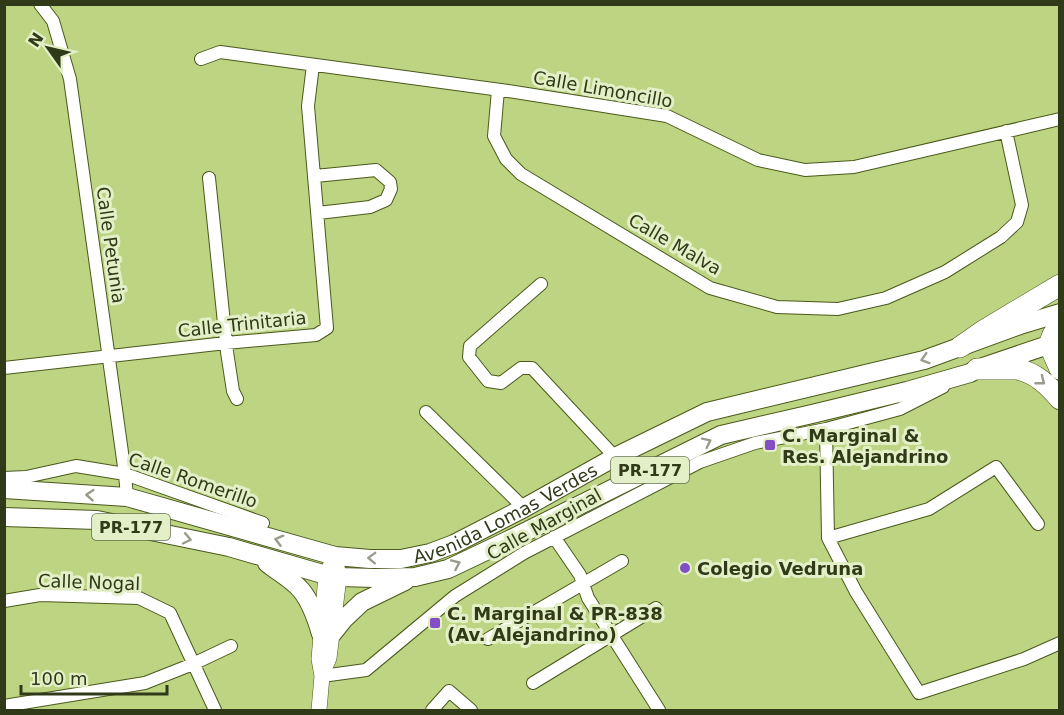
<svg xmlns="http://www.w3.org/2000/svg" width="1064" height="715" font-family="'DejaVu Sans',sans-serif">
<style>
.lines{fill:none;stroke-linecap:round;stroke-linejoin:round}
.minor-casing{stroke:#4a591b;stroke-width:14}
.tertiary-casing{stroke:#4a591b;stroke-width:16}
.primary-casing{stroke:#4a591b;stroke-width:20}
.motorway-casing{stroke:#4a591b;stroke-width:22}
.minor{stroke:#fff;stroke-width:12}
.tertiary{stroke:#fff;stroke-width:15}
.primary{stroke:#fff;stroke-width:18}
.motorway{stroke:#fff;stroke-width:21}
.oneway{stroke:#989c8c}
.poi-dot{fill:#844ec5;stroke:#e2efc7;stroke-width:2}
.labels{text-anchor:middle;dominant-baseline:central;stroke-width:6;stroke-linejoin:round;paint-order:stroke}
.shield{fill:#e2efc7;stroke:#66704c;stroke-width:1.5}
.shield-label{font-size:16px;font-weight:bold;fill:#313a18}
.street-label{font-size:18px;fill:#313a18;stroke:#e2efc7}
.poi-label{font-size:18px;font-weight:bold;fill:#313a18;stroke:#e2efc7;text-anchor:start}
</style>
<rect width="100%" height="100%" fill="#bdd482"/>
<g class="lines">
<g class="minor-casing">
<path id="minor" d="M40,4L53,21L70,79L125,474L127,497
M201,59L220,52L508,91L667,116L758,160L805,170L854,167L1060,119
M498,90L494,136L506,159L521,174L710,288L777,307L838,309L886,298L945,272L1001,237L1017,222L1022,205L1006,131
M315,176L376,170L390,182L391,189L386,200L370,207L318,213
M209,178L227,352L233,391L237,399
M541,284L470,346L469,357L488,381L501,383L521,368H532L615,457
M4,368L226,343L316,335L327,328L308,106L313,65
M426,412L524,508
M826,429L828,538L856,592L919,693L1024,659L1060,643
M4,478L26,477L76,466L125,474L263,523
M554,537L580,575L588,598L659,710
M828,538L929,509L996,467L1038,524
M4,601L40,595L139,598L170,613L215,710
M488,639L622,561
M322,676L366,670L455,596L524,553L700,462L755,443L826,429L900,409L943,387
M533,683L656,608
M4,706L145,683L193,664L231,646
M432,710L449,691L471,710"/>
</g>
<g class="tertiary-casing">
<path id="tertiary" d="M326,665L329,658L339,577L337,567
M319,710L322,676L319,659L326,575L335,556"/>
</g>
<g class="primary-casing">
<g id="primary">
<path id="s1" d="M4,489L127,497L335,556L370,559H401L430,553L454,544L524,508L615,457L707,412L924,360L1020,325L1060,313"/>
<path d="M4,517L97,520L229,547L326,575L339,577L375,578L415,577L448,569L509,540L721,435L812,414L907,391L970,373L977,369L1060,341"/>
<path d="M267,563C278,572 292,579 301,590C311,602 317,620 321,634"/>
<path d="M332,634L344,619L362,602L405,581"/>
</g>
</g>
<g class="motorway-casing">
<path id="motorway" d="M1060,326C1043,341 1053,352 1060,369
M960,347L983,331L1060,285
M977,369H1017C1036,373 1048,385 1060,399"/>
</g>
<use href="#minor" class="minor"/>
<use href="#tertiary" class="tertiary"/>
<use href="#primary" class="primary"/>
<use href="#motorway" class="motorway"/>
</g>
<defs><path id="oneway-chevron" d="M-2-3.5L2.5 0L-2 3.5" fill="none" stroke-width="1.6" stroke-linecap="round" stroke-linejoin="round" transform="scale(1.5)"/></defs>
<g class="oneway">
<use href="#oneway-chevron" transform="translate(925 359) rotate(163)"/>
<use href="#oneway-chevron" transform="translate(1041 381) rotate(38)"/>
<use href="#oneway-chevron" transform="translate(707 442) rotate(-26)"/>
<use href="#oneway-chevron" transform="translate(90 495) rotate(-176)"/>
<use href="#oneway-chevron" transform="translate(187 539) rotate(12)"/>
<use href="#oneway-chevron" transform="translate(279 540) rotate(-165)"/>
<use href="#oneway-chevron" transform="translate(372 558) rotate(-178)"/>
<use href="#oneway-chevron" transform="translate(456 564) rotate(-24)"/>
</g>
<g class="poi-dot">
<rect x="764" y="439" width="12" height="12" rx="3"/>
<circle cx="685" cy="568" r="6"/>
<rect x="429" y="617" width="12" height="12" rx="3"/>
</g>
<g class="labels">
<g class="shield">
<rect x="611" y="457" width="78" height="26" rx="4.5"/>
<rect x="92" y="514" width="78" height="26" rx="4.5"/>
</g>
<g class="shield-label">
<text x="650" y="470">PR-177</text>
<text x="131" y="527">PR-177</text>
</g>
<g class="street-label">
<text transform="translate(603 89) rotate(10)">Calle Limoncillo</text>
<text transform="translate(675 244) rotate(30)">Calle Malva</text>
<text transform="translate(111 245) rotate(82)">Calle Petunia</text>
<text transform="translate(242 324) rotate(-6)">Calle Trinitaria</text>
<text transform="translate(193 480) rotate(19)">Calle Romerillo</text>
<text stroke="none"><textPath href="#s1" startOffset="520">Avenida Lomas Verdes</textPath></text>
<text transform="translate(544 524) rotate(-29)">Calle Marginal</text>
<text transform="translate(89 582) rotate(2)">Calle Nogal</text>
</g>
<g class="poi-label">
<text x="782" y="435">C. Marginal &amp;<tspan x="782" dy="21">Res. Alejandrino</tspan></text>
<text x="697" y="568">Colegio Vedruna</text>
<text x="447" y="613">C. Marginal &amp; PR-838<tspan x="447" dy="21">(Av. Alejandrino)</tspan></text>
</g>
</g>
<rect width="1064" height="715" fill="none" stroke="#313a18" stroke-width="12"/>
<g transform="translate(48 48) rotate(304)" stroke="#e2efc7" stroke-width="4.5" paint-order="stroke">
<path d="M0-4.5L10 22L0 15L-10 22Z" fill="#313a18"/>
<text y="-9" font-size="16" font-weight="bold" text-anchor="middle" fill="#313a18">N</text>
</g>
<path d="M21 685v9h146v-9" fill="none" stroke="#313a18" stroke-width="3"/>
<text x="30" y="685" font-size="18" fill="#313a18" stroke="#e2efc7" stroke-width="4.5" paint-order="stroke">100 m</text>
</svg>
